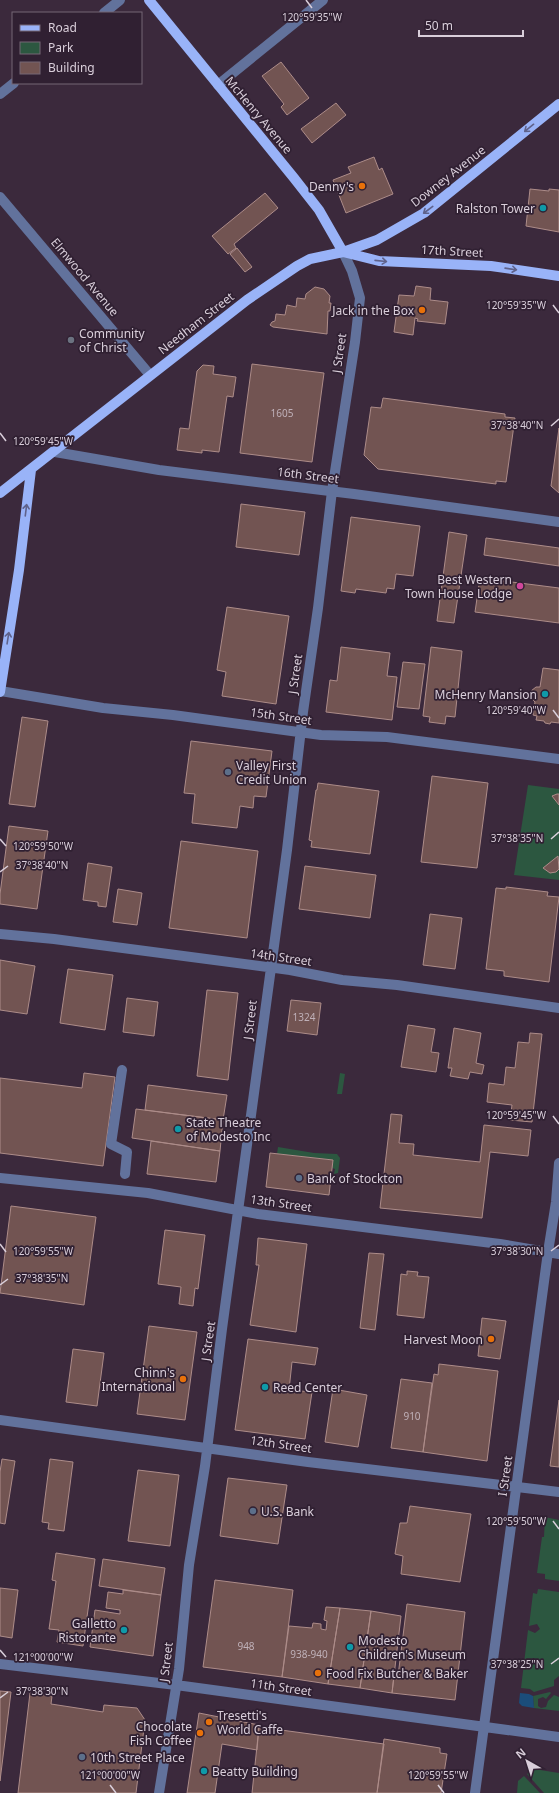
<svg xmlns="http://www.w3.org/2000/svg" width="559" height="1793" font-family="'Noto Sans',sans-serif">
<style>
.green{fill:#2c5740}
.water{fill:#1b4d7a}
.building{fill:#725452;stroke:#ad8c89}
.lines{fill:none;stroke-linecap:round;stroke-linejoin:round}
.minor{stroke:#62729c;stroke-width:10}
.major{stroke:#99b3f8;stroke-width:10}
.oneway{stroke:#5f628b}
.ticks{fill:none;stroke:#d9ceda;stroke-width:1.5}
.food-dot{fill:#e8710a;stroke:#302032;stroke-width:1.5}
.culture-dot{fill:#0f9aa8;stroke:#302032;stroke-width:1.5}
.worship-dot{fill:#6b7280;stroke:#302032;stroke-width:1.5}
.hotel-dot{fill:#d1479c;stroke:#302032;stroke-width:1.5}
.service-dot{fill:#5c6f8a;stroke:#302032;stroke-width:1.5}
.labels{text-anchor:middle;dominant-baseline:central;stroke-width:3.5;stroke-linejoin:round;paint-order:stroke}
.number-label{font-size:10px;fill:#bfb0b8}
.street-label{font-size:12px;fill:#d9ceda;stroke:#302032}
.poi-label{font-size:12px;fill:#d9ceda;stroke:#302032;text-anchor:start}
.ticks-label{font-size:10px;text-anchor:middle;fill:#d9ceda;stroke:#302032;stroke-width:3.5;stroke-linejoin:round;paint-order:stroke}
</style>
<rect width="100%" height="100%" fill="#3b293c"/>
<path class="green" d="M528,785L559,789V880L514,875Z
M340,1073L345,1074L342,1094H337Z
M278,1147L314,1153L337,1154L340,1158L338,1173L334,1174L335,1169L332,1168L333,1160L277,1154Z
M545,1517L559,1520V1581L545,1579V1574L537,1573L542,1537H544Z
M538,1589L559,1592V1676L554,1680V1686L534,1692L530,1689L521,1688L528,1630L535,1633L540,1629L537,1624L529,1626L533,1593L537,1594Z
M550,1692L551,1693L546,1699L543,1697L538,1699V1706L541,1708L546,1707L548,1701L554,1695L559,1697V1711L534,1708L533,1696Z
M534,1769L559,1773V1793H544L527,1774Z
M524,1776L540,1793H517L518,1781Z"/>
<path class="water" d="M520,1693L529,1694L533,1696L534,1708L522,1706L519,1703Z"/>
<path class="building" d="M281,62L309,98L287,115L281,107L284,104L262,76Z
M336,103L346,115L312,143L301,129Z
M374,157L379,170L382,168L393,194L346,213L333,180L351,173L348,167Z
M530,189L549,191V189L559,190V232L526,226Z
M265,193L278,208L234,244L236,248L228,254L212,236Z
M237,248L252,267L245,272L230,254Z
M416,286L431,288L430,300L448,302L445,324L417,321L418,319L415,318L413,335L394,332L399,295L414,296Z
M315,287L324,289L330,296L329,303H331L330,311H328L327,334L273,327L270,325L272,322L275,321L276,314L285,315L287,305L296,307L297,298L305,299L306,294Z
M252,364L324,373L312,462L240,453Z
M203,365L214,366L213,374L236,377L233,397L227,396L219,452L202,450V453L177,450L180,428L189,429L197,371Z
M383,398L505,414V417L515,418L506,482L496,481V484L378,469L364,455L371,407L381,408Z
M559,428V493L551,486Z
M241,504L305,512L299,555L236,547Z
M351,517L420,526L413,576L396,574L394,589L387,588L386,593L356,589L355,593L341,591Z
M449,532L467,535L454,623L437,621Z
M486,538L559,548V566L484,555Z
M480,578L559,588V623L475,612Z
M227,607L289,616L276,704L222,696L226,672L217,670Z
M341,647L390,653L387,676L397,677L392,720L326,712L330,680L337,681Z
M431,647L462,651L455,717L446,716L445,724L429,722L430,717L423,716Z
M403,662L425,664L419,709L397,707Z
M543,668L559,670V723L551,722L550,724L545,723L544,721L536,720L537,716L533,715L535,702L530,697L531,691L536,687H540Z
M22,717L48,721L35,807L9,804Z
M191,741L272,751L266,797L254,796L253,808L240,806L237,828L192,823L195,794L184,793Z
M432,776L488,783L477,868L421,862Z
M318,783L379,791L370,854L311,847L312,841L309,840L316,790H317Z
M557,794H559V805L552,796Z
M9,826L48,831L37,909L0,904V894Z
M181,841L258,851L247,938L169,928Z
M558,856L559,869L556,872L550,873L543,868Z
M88,863L112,867L106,907L98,906V902L83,900Z
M305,866L376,875L370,918L299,909Z
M506,887L548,892L547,896L559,897L549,982L504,976V971L486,969L496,888L506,889Z
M118,889L142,893L137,925L113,922Z
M430,914L462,918L455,969L423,965Z
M0,960L35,966L27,1014L0,1010Z
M68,969L113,975L105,1030L60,1023Z
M207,990L238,993L228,1080L197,1076Z
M127,998L158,1002L154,1036L123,1032Z
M291,1000L321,1003L317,1035L287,1031Z
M408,1025L435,1029L431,1052L439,1053L436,1072L401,1067Z
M454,1028L481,1033L476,1063L484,1065L482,1074L470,1072L468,1079L450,1076L452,1068H448Z
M530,1033L542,1034L532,1122L510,1120L512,1105L487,1102L489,1083L504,1085L506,1067L515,1068L518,1042L529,1043Z
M84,1073L115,1077L103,1166L0,1153V1078L82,1088Z
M148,1085L227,1095L223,1120L145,1110Z
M136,1109L223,1120L220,1151L132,1138Z
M391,1114L402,1115L399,1143L414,1144L413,1155L480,1162L484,1125L531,1130L528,1156L490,1152L482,1218L380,1208Z
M151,1141L220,1151L216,1182L147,1174Z
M270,1153L333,1160L329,1195L266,1187Z
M11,1206L96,1217L84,1305L0,1293Z
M165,1230L205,1235L198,1289L195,1288L193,1306L179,1304L181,1287L158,1284Z
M258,1238L307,1244L296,1332L250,1325L259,1265H256Z
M369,1253L384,1254L375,1330L360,1328Z
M407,1271L418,1272L417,1276L429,1277L424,1318L397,1315L401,1274L407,1275Z
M482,1318L506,1321L500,1359L478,1356Z
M149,1326L197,1332L185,1420L137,1414Z
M248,1339L318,1348L315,1365L292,1362L289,1390L312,1392L305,1439L235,1430Z
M73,1349L104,1353L97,1406L66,1402Z
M439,1364L498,1371L487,1461L423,1452L434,1374L438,1375Z
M401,1379L432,1383L423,1452L391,1448Z
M333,1389L367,1395L358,1447L325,1442Z
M559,1400V1467L550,1466Z
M2,1459L15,1461L5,1524L0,1523V1472Z
M50,1459L73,1462L64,1531L48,1529L49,1523L42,1522Z
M138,1470L179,1475L170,1546L128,1541Z
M228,1478L287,1485L278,1544L220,1536Z
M410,1506L471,1514L460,1582L401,1574L403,1556L395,1554L400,1523H407Z
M56,1553L95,1559L83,1646L57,1642L59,1630L49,1629L56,1581L52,1580Z
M103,1559L165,1568L161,1595L99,1586Z
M215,1580L293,1590L282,1677L203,1667Z
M0,1588L18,1590L12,1638L0,1636Z
M123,1590L161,1595L153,1656L90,1647L95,1610L120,1614V1610L106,1608L108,1592L123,1594Z
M407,1604L465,1612L455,1700L392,1693L394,1675L398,1676Z
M326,1607L340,1608L328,1684L282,1677L289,1626L312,1628L313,1623L321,1624V1629L326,1630L327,1621L324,1620Z
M340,1608L371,1611L360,1688L328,1684Z
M371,1611L401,1616L392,1693L360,1688Z
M0,1691L11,1692L0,1781Z
M30,1693L52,1696L51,1704L103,1712L104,1705L137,1708L145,1720L136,1793H18Z
M199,1713L259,1725L257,1750L222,1744L215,1793H187Z
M259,1727L384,1744L377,1793H252Z
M384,1739L440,1748V1753L447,1754L441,1793H377Z"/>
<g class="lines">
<path class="minor" d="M104,13L120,0
M218,85L323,0
M0,94L14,83
M0,197L150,375
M55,452L159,470L354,494L559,522
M0,691L103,708L173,715L321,735L387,737L559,759
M0,934L54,939L290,970L342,980L397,985L559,1008
M122,1070L111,1144L127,1152L125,1174
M0,1178L148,1193L258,1214L500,1244L559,1254
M0,1420L308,1462L559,1492
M0,1664L176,1685L559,1737
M159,1793L179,1669L189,1565L205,1466L222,1329L287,850L303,712L318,608L332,491L355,342L360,298L352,271L343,252
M475,1793L548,1252L556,1202L559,1163"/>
<path class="major" d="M149,0L294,178L319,210L343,252
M343,252L379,261L491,266L559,276
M0,493L247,300L297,266L310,259L343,252L377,240L424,213L559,104
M0,692L19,570L31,470"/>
</g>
<defs><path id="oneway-shaft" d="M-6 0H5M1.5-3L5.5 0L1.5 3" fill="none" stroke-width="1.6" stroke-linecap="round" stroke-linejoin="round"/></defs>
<g class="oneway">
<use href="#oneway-shaft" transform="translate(529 128) rotate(141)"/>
<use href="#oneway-shaft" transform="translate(428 210) rotate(143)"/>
<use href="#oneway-shaft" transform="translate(381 261) rotate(6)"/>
<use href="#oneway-shaft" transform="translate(511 269) rotate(8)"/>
<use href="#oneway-shaft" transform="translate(26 510) rotate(-83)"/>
<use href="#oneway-shaft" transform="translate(8 638) rotate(-81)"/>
</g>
<path class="ticks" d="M306,0L312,8M553,305L559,313M551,426L559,419M0,433L6,441M553,710L559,718M0,839L6,846M551,839L559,832M0,872L8,866M553,1116L559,1124M0,1244L6,1252M551,1251L559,1245M0,1285L8,1279M553,1521L559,1529M0,1650L6,1657M551,1664L559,1658M0,1698L8,1692M110,1785L116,1793M438,1785L444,1793"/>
<g class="food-dot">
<circle cx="362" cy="186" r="4"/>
<circle cx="422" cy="310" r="4"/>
<circle cx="491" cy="1339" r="4"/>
<circle cx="183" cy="1379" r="4"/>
<circle cx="318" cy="1673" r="4"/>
<circle cx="209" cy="1722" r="4"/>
<circle cx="200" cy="1733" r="4"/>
</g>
<g class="culture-dot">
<circle cx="543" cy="208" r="4"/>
<circle cx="545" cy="694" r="4"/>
<circle cx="178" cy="1129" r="4"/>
<circle cx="265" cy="1387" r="4"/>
<circle cx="124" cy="1630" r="4"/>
<circle cx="350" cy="1647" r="4"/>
<circle cx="204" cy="1771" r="4"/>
</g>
<circle class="worship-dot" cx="71" cy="340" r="4"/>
<circle class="hotel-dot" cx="520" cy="586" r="4"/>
<g class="service-dot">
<circle cx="228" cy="772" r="4"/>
<circle cx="299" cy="1178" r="4"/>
<circle cx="253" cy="1511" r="4"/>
<circle cx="82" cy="1757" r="4"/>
</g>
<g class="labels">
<g class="number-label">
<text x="282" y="413">1605</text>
<text x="304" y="1017">1324</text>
<text x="412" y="1416">910</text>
<text x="246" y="1646">948</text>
<text x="309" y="1654">938-940</text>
</g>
<g class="street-label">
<text transform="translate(259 115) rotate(50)">McHenry Avenue</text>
<text transform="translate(448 176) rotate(-38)">Downey Avenue</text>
<text transform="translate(452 251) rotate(3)">17th Street</text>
<text transform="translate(85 277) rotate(50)">Elmwood Avenue</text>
<text transform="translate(196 323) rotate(-38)">Needham Street</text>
<text transform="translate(339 353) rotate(-82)">J Street</text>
<text transform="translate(308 475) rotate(7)">16th Street</text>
<text transform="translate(295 674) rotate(-82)">J Street</text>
<text transform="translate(281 716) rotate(8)">15th Street</text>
<text transform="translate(281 957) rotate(8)">14th Street</text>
<text transform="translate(250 1020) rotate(-83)">J Street</text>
<text transform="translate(281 1203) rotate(8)">13th Street</text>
<text transform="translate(208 1341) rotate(-82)">J Street</text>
<text transform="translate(281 1444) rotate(8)">12th Street</text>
<text transform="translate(505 1476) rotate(-82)">I Street</text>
<text transform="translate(166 1662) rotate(-83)">J Street</text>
<text transform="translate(281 1687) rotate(8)">11th Street</text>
</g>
<g class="poi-label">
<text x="354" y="186" text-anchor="end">Denny's</text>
<text x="535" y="208" text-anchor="end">Ralston Tower</text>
<text x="414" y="310" text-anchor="end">Jack in the Box</text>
<text x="79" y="333">Community<tspan x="79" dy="14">of Christ</tspan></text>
<text x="512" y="579" text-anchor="end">Best Western<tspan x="512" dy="14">Town House Lodge</tspan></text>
<text x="537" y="694" text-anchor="end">McHenry Mansion</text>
<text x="236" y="765">Valley First<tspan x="236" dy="14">Credit Union</tspan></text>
<text x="186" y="1122">State Theatre<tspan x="186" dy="14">of Modesto Inc</tspan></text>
<text x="307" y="1178">Bank of Stockton</text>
<text x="483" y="1339" text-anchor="end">Harvest Moon</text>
<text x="175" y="1372" text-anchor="end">Chinn's<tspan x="175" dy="14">International</tspan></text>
<text x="273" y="1387">Reed Center</text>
<text x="261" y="1511">U.S. Bank</text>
<text x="116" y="1623" text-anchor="end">Galletto<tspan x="116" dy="14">Ristorante</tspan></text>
<text x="358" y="1640">Modesto<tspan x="358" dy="14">Children's Museum</tspan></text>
<text x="326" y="1673">Food Fix Butcher &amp; Baker</text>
<text x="217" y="1715">Tresetti's<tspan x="217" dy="14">World Caffe</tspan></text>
<text x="192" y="1726" text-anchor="end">Chocolate<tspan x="192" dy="14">Fish Coffee</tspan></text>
<text x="90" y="1757">10th Street Place</text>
<text x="212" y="1771">Beatty Building</text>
</g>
</g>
<g class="ticks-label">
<text x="312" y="21">120°59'35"W</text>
<text x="516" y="309">120°59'35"W</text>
<text x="517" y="429">37°38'40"N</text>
<text x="43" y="445">120°59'45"W</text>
<text x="516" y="714">120°59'40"W</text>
<text x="517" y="842">37°38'35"N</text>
<text x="43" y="850">120°59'50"W</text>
<text x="42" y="869">37°38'40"N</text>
<text x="516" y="1119">120°59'45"W</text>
<text x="517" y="1255">37°38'30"N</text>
<text x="43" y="1255">120°59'55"W</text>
<text x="42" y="1282">37°38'35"N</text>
<text x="516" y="1525">120°59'50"W</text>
<text x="43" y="1661">121°00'00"W</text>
<text x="517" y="1668">37°38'25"N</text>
<text x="42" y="1695">37°38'30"N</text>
<text x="110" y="1779">121°00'00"W</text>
<text x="438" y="1779">120°59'55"W</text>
</g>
<rect x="12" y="12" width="130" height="72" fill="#302032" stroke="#746675"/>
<rect x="20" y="25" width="20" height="6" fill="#99b3f8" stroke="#746675"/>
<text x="48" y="32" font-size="12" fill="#d9ceda">Road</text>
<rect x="20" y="42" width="20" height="12" fill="#2c5740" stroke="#746675"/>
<text x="48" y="52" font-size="12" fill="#d9ceda">Park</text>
<rect x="20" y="62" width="20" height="12" fill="#725452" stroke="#746675"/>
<text x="48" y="72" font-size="12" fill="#d9ceda">Building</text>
<g transform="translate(527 1761) rotate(321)" stroke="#302032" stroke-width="3" paint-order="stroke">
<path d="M0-3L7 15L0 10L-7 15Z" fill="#d9ceda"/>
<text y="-6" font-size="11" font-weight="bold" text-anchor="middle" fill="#d9ceda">N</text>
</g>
<path d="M419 30v6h104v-6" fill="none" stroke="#d9ceda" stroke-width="2"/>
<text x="425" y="30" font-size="12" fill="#d9ceda" stroke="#302032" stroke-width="3" paint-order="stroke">50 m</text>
</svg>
